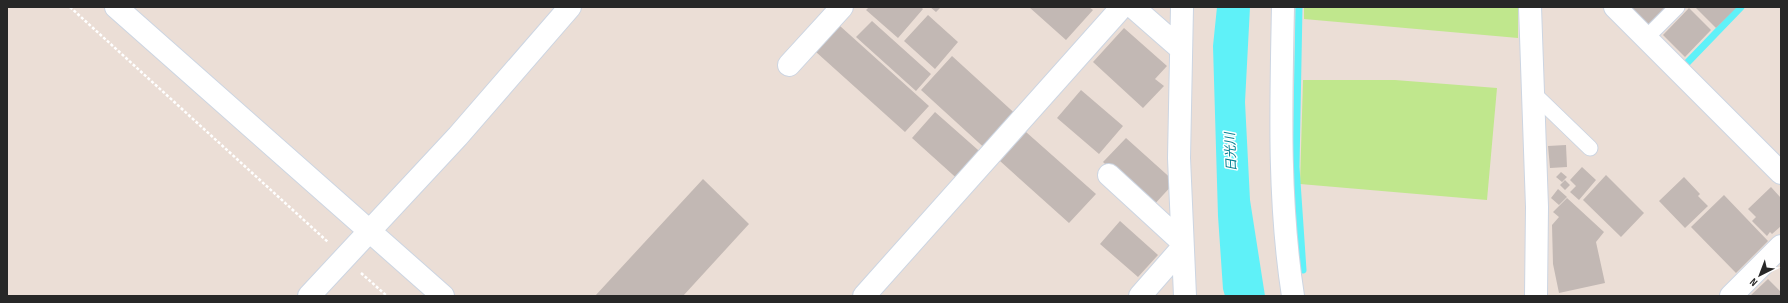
<svg xmlns="http://www.w3.org/2000/svg" width="1788" height="303" font-family="'Sofia Sans Condensed','Noto Sans JP',sans-serif">
<style>
.green{fill:#c0e78d}
.water{fill:#5ff1f8}
.lines{fill:none;stroke-linecap:round;stroke-linejoin:round}
.stream{stroke:#5ff1f8;stroke-width:7}
.building{fill:#c2b8b4}
.service-casing{stroke:#ccd5e2;stroke-width:17}
.minor-casing{stroke:#ccd5e2;stroke-width:24}
.tertiary-casing{stroke:#ccd5e2;stroke-width:24}
.path{stroke:#fff;stroke-width:2.5;stroke-dasharray:3 2;stroke-linecap:butt}
.service{stroke:#fff;stroke-width:15}
.minor{stroke:#fff;stroke-width:22}
.tertiary{stroke:#fff;stroke-width:22}
.labels{text-anchor:middle;dominant-baseline:central;stroke-width:3;stroke-linejoin:round;paint-order:stroke}
.water-label{font-size:13px;font-style:italic;fill:#048091;stroke:#fff}
</style>
<rect width="100%" height="100%" fill="#ebded6"/>
<path class="green" d="M1304,7H1518V38L1304,19Z
M1303,80H1395L1497,88L1487,200L1300,184Z"/>
<path class="water" d="M1217,7H1250L1245,102L1250,200L1265,296H1225L1223,289L1218,216L1213,46Z"/>
<g class="lines">
<path class="stream" d="M1299,7L1296,167L1303,270
M1687,63L1741,7"/>
</g>
<path class="building" d="M869,7H921L923,9L898,38L866,10Z
M930,7H941L936,12Z
M1029,7H1089L1093,10L1066,40Z
M1629,7H1667L1648,26Z
M1695,7H1737L1716,28Z
M1689,8L1711,30L1685,57L1663,35Z
M928,15L958,42L935,69L904,41Z
M872,21L931,74L916,91L856,37Z
M840,26L929,106L905,132L816,52Z
M1124,28L1167,66L1155,79L1164,86L1143,108L1093,62Z
M952,56L1021,119L990,153L921,90Z
M1081,90L1123,126L1099,154L1057,118Z
M935,112L986,157L962,183L912,138Z
M1026,132L1096,194L1069,223L1000,161Z
M1126,138L1175,182L1152,207L1103,162Z
M1566,145L1567,167L1550,168L1548,146Z
M1582,167L1596,180L1579,200L1570,192L1576,186L1570,180Z
M1561,172L1567,177L1562,182L1556,177Z
M1606,175L1644,213L1621,237L1583,200Z
M1684,177L1700,194L1698,196L1708,206L1685,228L1659,201Z
M703,179L749,224L683,296H595Z
M1565,180L1570,185L1565,190L1560,185Z
M1771,187L1781,198V226L1772,234L1770,232L1767,236L1752,221L1756,217L1748,209Z
M1558,189L1567,197L1559,205L1551,198Z
M1724,195L1768,241L1736,273L1691,227Z
M1567,198L1604,232L1596,242L1605,283L1559,293L1553,264L1552,225L1559,217L1553,212Z
M1120,221L1158,255L1138,277L1100,244Z
M1768,279L1781,292V296H1750Z"/>
<g class="lines">
<g class="service-casing">
<path id="service" d="M1646,38L1677,7
M1533,93L1590,148"/>
</g>
<g class="minor-casing">
<path id="minor" d="M1133,7L1181,49
M1182,7L1179,158L1185,296
M1283,7C1281,104 1278,200 1293,296
M1530,7L1537,207L1536,296
M1615,7L1781,173
M789,65L842,7
M1109,175L1182,242
M864,296L1122,7
M1140,296L1182,248
M1731,296L1781,246"/>
</g>
<g class="tertiary-casing">
<path id="tertiary" d="M116,7L443,296
M309,296L458,136L570,7"/>
</g>
<path class="path" d="M70,7L328,242
M361,273L387,296"/>
<use href="#service" class="service"/>
<use href="#minor" class="minor"/>
<use href="#tertiary" class="tertiary"/>
</g>
<g class="labels">
<g class="water-label">
<text transform="translate(1231 152) rotate(-93)">日光川</text>
</g>
</g>
<rect width="1788" height="303" fill="none" stroke="#272727" stroke-width="16"/>
<g transform="translate(1760 275) rotate(222)" stroke="#ffffff" stroke-width="3" paint-order="stroke">
<path d="M0-3L7 15L0 10L-7 15Z" fill="#272727"/>
<text y="-6" font-size="11" font-weight="bold" text-anchor="middle" fill="#272727">N</text>
</g>
</svg>
